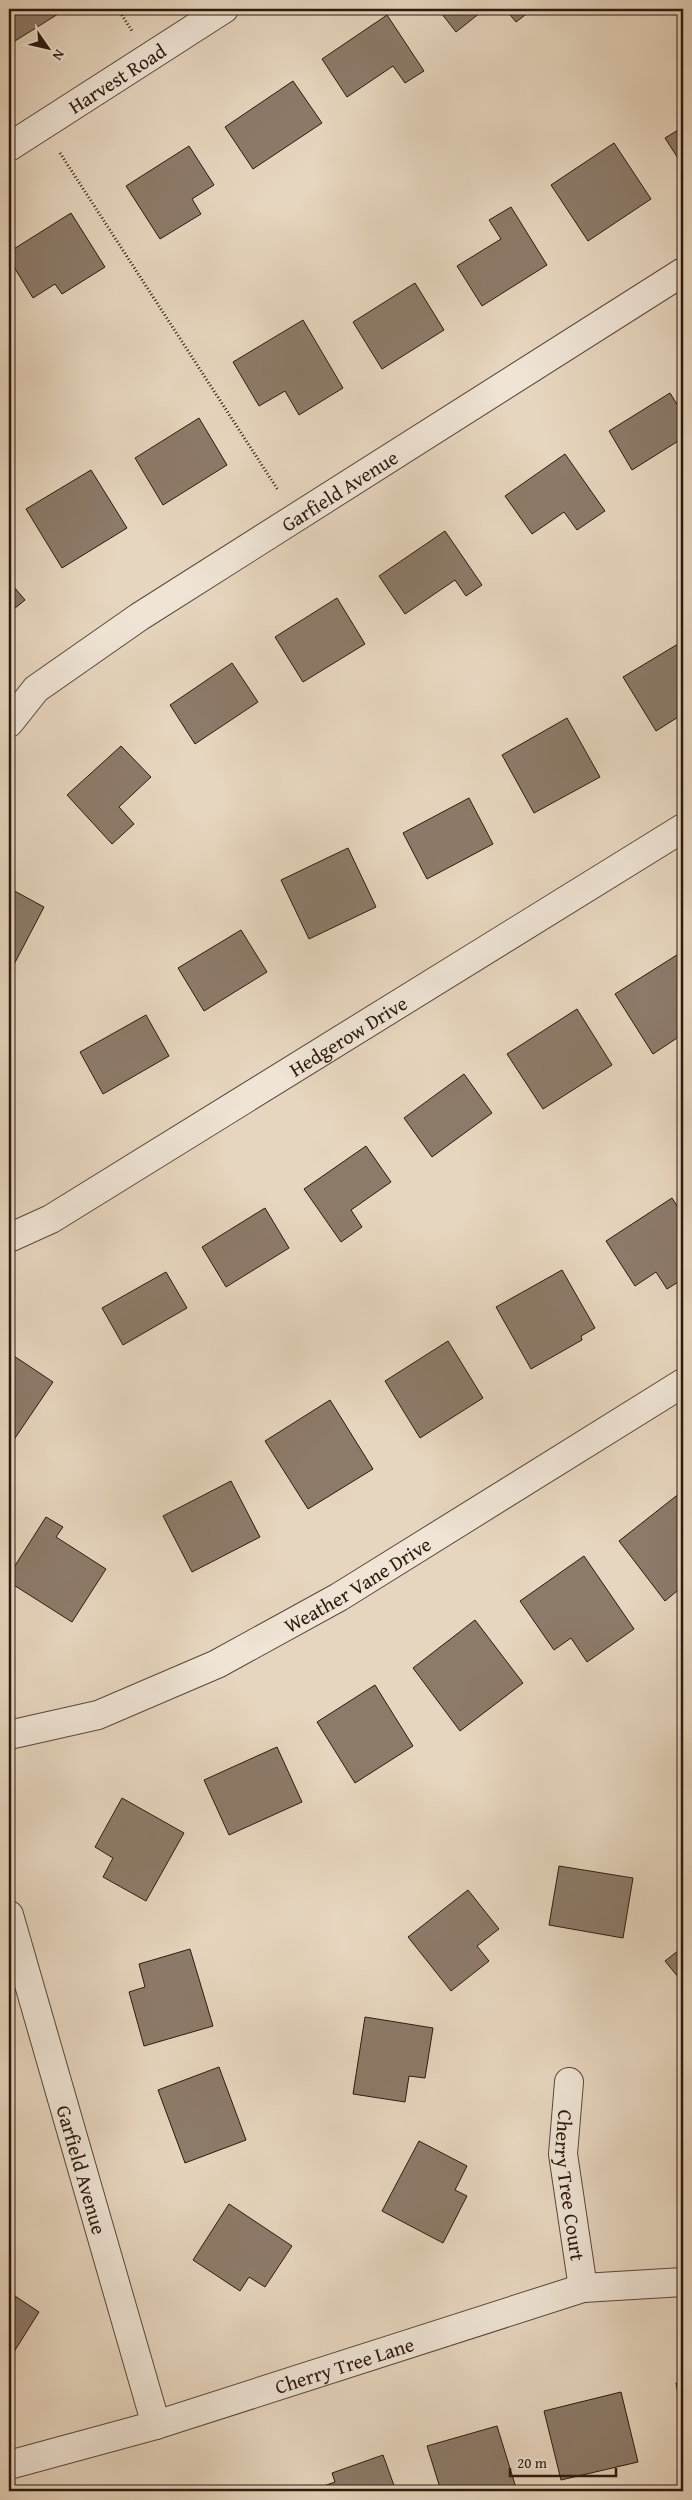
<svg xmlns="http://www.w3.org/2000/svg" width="692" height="2500" font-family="'Gentium Book Plus',serif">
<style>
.building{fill:#8d7b6a;stroke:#2b190e}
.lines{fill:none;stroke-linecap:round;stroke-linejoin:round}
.minor-casing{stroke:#5a483a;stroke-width:30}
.path{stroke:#2b190e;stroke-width:3;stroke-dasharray:1 2.5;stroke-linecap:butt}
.minor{stroke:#efe4d5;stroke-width:28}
.labels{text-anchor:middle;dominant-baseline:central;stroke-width:4;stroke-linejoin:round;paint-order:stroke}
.street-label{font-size:20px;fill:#2b190e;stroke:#efe4d5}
</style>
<rect width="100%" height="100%" fill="#e7d6bf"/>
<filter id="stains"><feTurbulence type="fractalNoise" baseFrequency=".004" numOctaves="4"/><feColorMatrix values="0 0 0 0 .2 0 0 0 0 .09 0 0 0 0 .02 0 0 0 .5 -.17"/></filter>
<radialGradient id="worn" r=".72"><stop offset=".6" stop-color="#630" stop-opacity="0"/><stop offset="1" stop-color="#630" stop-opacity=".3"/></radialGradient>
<path class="building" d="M9,9H66L15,41L9,32Z
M438,9H485L456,32Z
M505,9H533L516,22Z
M387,15L424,71L405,83L393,66L347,97L322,59Z
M293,81L322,123L253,169L225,127Z
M683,127V166L665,138Z
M614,143L651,199L588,241L551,185Z
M189,146L214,185L192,199L201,214L160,239L126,186Z
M511,207L547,265L482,306L457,266L501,239L489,220Z
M71,213L105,267L62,294L55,284L33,298L9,259V252Z
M415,283L444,330L382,369L353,322Z
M303,320L343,388L299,415L285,391L259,406L233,362Z
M670,393L683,414V438L632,470L609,431Z
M199,418L227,465L163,505L135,458Z
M565,454L605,511L577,530L564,512L532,534L505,496Z
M91,470L127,528L62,568L26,509Z
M445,531L482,585L466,596L455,580L405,614L379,576Z
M9,581L25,600L9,613Z
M337,598L365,644L303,682L275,637Z
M683,641V714L656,731L623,677Z
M232,663L258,702L195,744L170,705Z
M567,718L600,777L534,813L502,755Z
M121,746L151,777L119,807L134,824L112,844L67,795Z
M469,798L493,844L427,879L403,833Z
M348,848L376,907L309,939L281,880Z
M9,888L44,907L9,974Z
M241,930L267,972L204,1011L178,968Z
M680,953L683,959V1034L653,1054L615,994Z
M577,1009L612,1065L543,1109L507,1054Z
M146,1015L169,1056L103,1094L80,1052Z
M464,1074L492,1113L432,1157L404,1118Z
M366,1146L391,1182L351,1210L362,1227L341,1242L304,1189Z
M672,1198L683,1215V1279L667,1289L656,1272L635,1286L606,1241Z
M265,1208L289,1248L226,1287L202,1247Z
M562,1270L595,1328L581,1336L582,1340L531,1369L496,1307Z
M166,1272L187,1308L123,1345L102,1308Z
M448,1341L483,1398L420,1438L385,1381Z
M11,1354L53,1382L9,1447V1358Z
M330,1400L373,1469L308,1509L265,1441Z
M231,1481L260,1537L192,1572L163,1516Z
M680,1493L683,1497V1586L665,1601L619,1541Z
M46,1517L63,1527L56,1537L106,1569L72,1622L9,1582V1575Z
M584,1556L634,1629L587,1662L571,1638L554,1650L520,1601Z
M475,1620L523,1683L460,1731L413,1668Z
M375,1685L413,1746L355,1783L317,1722Z
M277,1747L302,1802L229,1835L204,1780Z
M122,1798L184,1833L146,1901L103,1877L113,1858L95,1847Z
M559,1866L633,1878L623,1938L549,1925Z
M468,1890L499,1929L477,1946L489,1961L451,1991L408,1937Z
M683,1947V1983L665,1961Z
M190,1949L213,2026L144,2046L129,1992L145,1987L139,1964Z
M365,2017L433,2028L425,2078L409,2076L405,2102L353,2094Z
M219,2067L246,2140L185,2163L158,2090Z
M419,2141L467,2166L455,2190L467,2196L443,2243L382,2211Z
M229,2204L292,2246L265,2287L249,2277L240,2291L193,2260Z
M9,2292L39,2312L12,2355L9,2353Z
M683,2382V2421L676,2383Z
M621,2392L638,2462L561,2480L544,2411Z
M497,2426L517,2491H441L427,2446Z
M383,2455L396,2491H316L315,2489L335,2482L332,2473Z"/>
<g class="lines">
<g class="minor-casing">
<g id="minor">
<path id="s1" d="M9,147L224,9"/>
<path id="s2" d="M9,723L36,689L139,617L683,272"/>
<path id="s3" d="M9,1238L51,1219L683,828"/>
<path id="s4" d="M9,1735L98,1715L217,1664L339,1597L683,1383"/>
<path id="s5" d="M9,1915L156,2425"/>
<path id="s6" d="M569,2082L563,2154L583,2288"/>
<path id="s7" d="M9,2465L156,2425L583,2288L683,2282"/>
</g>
</g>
<path class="path" d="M118,9L132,31
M60,153L278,490"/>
<use href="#minor" class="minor"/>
</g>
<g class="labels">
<g class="street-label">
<text stroke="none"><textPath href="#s1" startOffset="128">Harvest Road</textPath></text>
<text stroke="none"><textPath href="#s2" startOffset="406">Garfield Avenue</textPath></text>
<text stroke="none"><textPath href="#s3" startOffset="395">Hedgerow Drive</textPath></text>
<text stroke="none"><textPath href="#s4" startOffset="382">Weather Vane Drive</textPath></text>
<text stroke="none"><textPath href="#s5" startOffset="265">Garfield Avenue</textPath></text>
<text stroke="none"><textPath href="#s6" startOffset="104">Cherry Tree Court</textPath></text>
<text stroke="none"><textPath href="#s7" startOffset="350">Cherry Tree Lane</textPath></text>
</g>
</g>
<rect width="692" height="2500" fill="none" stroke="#e7d6bf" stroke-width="30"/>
<rect x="10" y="10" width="672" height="2480" fill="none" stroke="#2b190e" stroke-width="2.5"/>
<rect x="15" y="15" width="662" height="2470" fill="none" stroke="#2b190e"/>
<g transform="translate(48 48) rotate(124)" stroke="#efe4d5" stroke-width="4" paint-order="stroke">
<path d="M0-4L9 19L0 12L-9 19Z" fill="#2b190e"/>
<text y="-8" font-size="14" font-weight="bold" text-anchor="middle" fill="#2b190e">N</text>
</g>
<path d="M510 2468v8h106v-8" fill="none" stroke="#2b190e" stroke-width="2.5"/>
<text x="517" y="2468" font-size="15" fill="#2b190e" stroke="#efe4d5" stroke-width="4" paint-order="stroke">20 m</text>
<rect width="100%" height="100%" filter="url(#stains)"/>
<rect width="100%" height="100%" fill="url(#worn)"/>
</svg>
